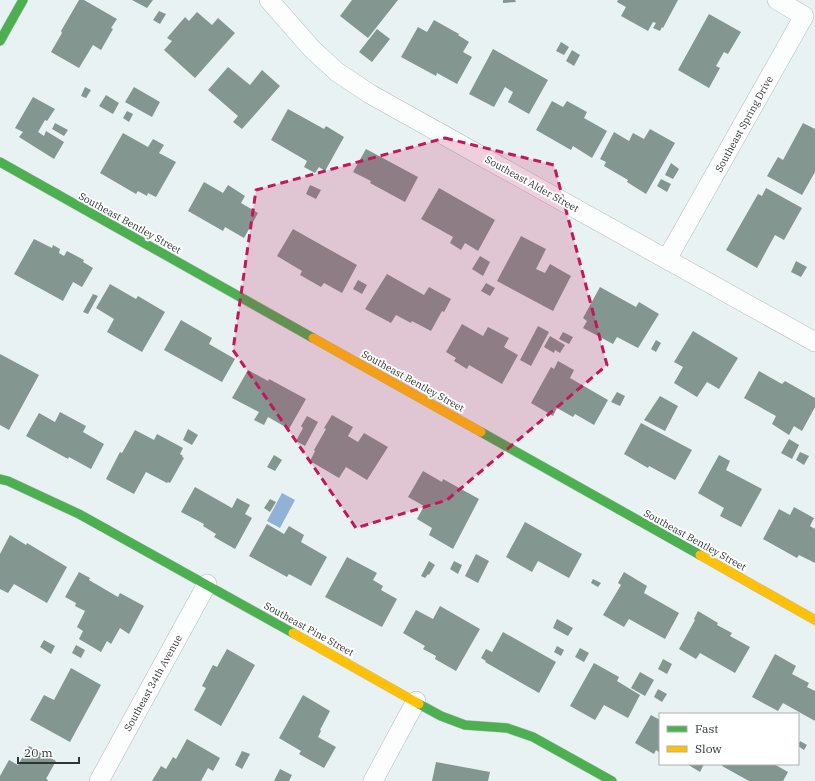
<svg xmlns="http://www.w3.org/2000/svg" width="815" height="781" font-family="'IBM Plex Serif',serif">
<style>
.water{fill:#90b2d4}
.building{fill:#839690}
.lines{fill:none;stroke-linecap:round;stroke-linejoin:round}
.street-casing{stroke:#b3bbbb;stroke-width:20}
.fast-casing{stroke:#b3bbbb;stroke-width:10}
.slow-casing{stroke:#b3bbbb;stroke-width:10}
.street{stroke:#fcfdfd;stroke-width:19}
.fast{stroke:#4caf50;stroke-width:9}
.slow{stroke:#ffc107;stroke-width:9}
.marked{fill:#c2185b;fill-opacity:0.2;stroke:#c2185b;stroke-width:3;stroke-dasharray:8 5;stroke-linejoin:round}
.labels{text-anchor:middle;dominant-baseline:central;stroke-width:4;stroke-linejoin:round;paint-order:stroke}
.street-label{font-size:10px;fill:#2e3635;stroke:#fff}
</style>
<rect width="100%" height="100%" fill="#e8f2f2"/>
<path class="water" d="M282,493L295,500L280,528L267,521Z"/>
<path class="building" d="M79,0H84L117,19L111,28L113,29L101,50L93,45L79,68L51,52L62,33L61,31Z
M132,0H153L147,8Z
M352,0H398L368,38L340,16Z
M503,0H515L516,2L503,3Z
M618,0H678L663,28L662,27L660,31L653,28L656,23L653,22L648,31L621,16L626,7L617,2Z
M159,11L166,14L160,24L153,20Z
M197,12L212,25L218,18L235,33L195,78L164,50L172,41L167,38L185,17L189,21Z
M709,14L741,32L728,54L724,52L716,66L720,68L709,88L678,70Z
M434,20L459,34L458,35L469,42L463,52L472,57L457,84L437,73L436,76L401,57L418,27L427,32Z
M377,29L390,39L372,62L359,52Z
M561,42L569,47L564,55L556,51Z
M493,49L548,80L529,114L508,102L513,92L505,87L494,107L469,94Z
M572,50L580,55L574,66L566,61Z
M228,67L250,85L262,70L280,86L242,129L233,122L238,116L208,90Z
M85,87L91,90L86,98L81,96Z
M134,87L160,102L152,117L125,102Z
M106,95L119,103L113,114L99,106Z
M33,97L55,109L47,121L45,120L38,132L44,136L46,131L64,142L54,159L19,137L23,132L15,128Z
M552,101L563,107L567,101L587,112L584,118L607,131L592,158L573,146L571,150L536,130Z
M288,109L324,129L326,126L344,137L325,171L319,167L315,173L304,167L307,161L271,140Z
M127,111L133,114L129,122L123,118Z
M55,123L68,130L64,136L52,129Z
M803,123L815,129V172L802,195L767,176L778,157L783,160Z
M650,129L675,143L646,194L627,182L628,180L604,166L606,162L600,159L614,132L629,141L633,133L644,139Z
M123,133L148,147L153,139L164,145L159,153L176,162L156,197L148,193L147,196L138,191L136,194L100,173Z
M366,149L418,177L405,202L370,183L371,181L353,172Z
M671,163L679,169L673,179L665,175Z
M661,179L671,184L667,192L657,186Z
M204,182L223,193L228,185L245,196L241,203L258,213L244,238L225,227L223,231L188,211Z
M310,185L321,190L316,199L306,194Z
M439,188L495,220L478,251L465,243L461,250L450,243L453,237L421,219Z
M766,188L802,208L784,240L775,235L757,268L726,250L758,194L762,196Z
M293,229L357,265L342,293L324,283L321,287L300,275L302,271L277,256Z
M521,236L546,249L536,269L545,273L550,264L571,276L553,311L497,281Z
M34,239L52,248L53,245L60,249L59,253L64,256L67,251L84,260L83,262L93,268L82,287L73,282L63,301L14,274Z
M480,256L490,262L483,276L472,269Z
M796,261L807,267L801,277L791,272Z
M387,274L424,295L429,287L451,299L444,312L442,311L431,331L412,321L411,323L396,315L391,323L365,309Z
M358,280L367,285L362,294L353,289Z
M486,283L495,288L490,296L481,291Z
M110,284L136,299L138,296L165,312L142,352L107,332L114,319L96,308Z
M600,287L636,307L639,302L659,314L638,348L617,337L613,344L583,328L587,321L583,318Z
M93,294L98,296L88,314L83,312Z
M181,320L212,338L209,344L235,359L222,382L164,350Z
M462,324L483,336L488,327L509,338L504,347L518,355L502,384L469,365L467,369L454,361L456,358L446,352Z
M538,326L549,332L531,366L520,360Z
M693,331L738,358L719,389L707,382L697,397L674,383L683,367L674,362Z
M563,332L573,337L569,344L559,339Z
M550,336L565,345L560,353L555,350L554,353L544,347Z
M656,340L661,343L656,352L651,349Z
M0,354L39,375L9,430L0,425Z
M558,361L574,370L570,378L608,400L594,425L575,414L573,417L557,408L553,416L531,403L551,367L554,369Z
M248,370L268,381L269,379L306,399L289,429L268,417L264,425L254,420L259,412L232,398Z
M759,371L782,384L785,381L815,398V407L802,431L794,426L789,435L772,424L776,416L744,398Z
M617,392L625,396L620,406L611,402Z
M660,396L678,406L665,431L644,420Z
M60,412L86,426L83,432L104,444L91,469L69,457L68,459L26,436L39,413L55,422Z
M332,415L353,427L348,436L358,442L364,433L388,447L367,480L346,467L339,478L310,461L315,451L314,450L326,429L324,428Z
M307,416L318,422L305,446L296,441L303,428L301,426Z
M641,423L692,450L675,480L649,466L648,468L624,454Z
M188,429L198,435L192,445L183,440Z
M135,430L154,440L157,434L183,448L180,454L183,456L182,457L184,458L170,483L168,482L167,483L146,472L134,494L106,479L120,452L122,453Z
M789,439L799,445L792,459L781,453Z
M800,452L809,456L804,465L796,460Z
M274,455L282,460L275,471L267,467Z
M719,455L730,461L726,470L762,489L741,527L720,516L724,508L698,493Z
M423,471L442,482L443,479L479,499L453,549L429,535L432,528L417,519L424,506L408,497Z
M195,487L232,508L237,498L250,505L245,514L252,518L235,549L214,537L216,534L203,526L204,524L181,512Z
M270,499L276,502L270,512L264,508Z
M794,507L814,518L810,526L815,529V563L799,555L797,558L763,539L779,509L790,515Z
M525,522L582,554L569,578L538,561L532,572L506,557Z
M267,524L284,534L289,526L304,535L301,542L327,557L311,586L289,574L287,577L249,556Z
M10,535L26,545L27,543L67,567L47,603L14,584L8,593L0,589V554Z
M476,554L489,561L478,583L465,576Z
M347,557L377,573L373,580L383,586L381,590L397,599L382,627L325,597Z
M429,561L435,565L429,575L428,574L425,578L421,576Z
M454,561L462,565L458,574L450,569Z
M79,572L90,578L89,580L118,597L120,593L144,606L129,634L120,628L111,644L107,641L101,652L79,639L83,631L77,627L85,611L75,606L76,603L65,597Z
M624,572L647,586L644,593L679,613L665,639L629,619L624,627L603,615L621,585L618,583Z
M593,579L601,583L598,587L591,583Z
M440,606L480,629L456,671L435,659L436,656L423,649L425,646L403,633L416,610L433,619Z
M698,611L718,623L717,625L732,633L730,636L750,647L735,673L700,653L696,659L679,649L695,620L694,619Z
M557,619L573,628L568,636L553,628Z
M503,632L556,662L539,693L485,662L486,661L481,658L486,649L492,652Z
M44,640L55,646L51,654L40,647Z
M76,645L85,650L81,658L72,653Z
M557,646L564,650L561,656L554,652Z
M580,648L589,653L584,662L575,657Z
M227,649L255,665L221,726L194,710L206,688L202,686L213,665L217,667Z
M775,654L796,666L792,674L809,683L807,687L815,691V721L783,703L778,711L752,697Z
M663,659L672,664L667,674L658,669Z
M594,663L619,677L617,681L640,695L628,718L604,705L595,720L570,706Z
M71,668L101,685L70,742L30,720L44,695L54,700Z
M640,672L654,680L645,696L631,688Z
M658,689L667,694L662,702L654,697Z
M303,695L330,711L320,730L321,731L318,737L336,747L324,768L299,754L301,751L279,738Z
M651,715L660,720V753L656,750L654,754L635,743Z
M187,739L220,758L213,771L208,768L201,781H152L161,766L166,769L173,757L176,759Z
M800,741L807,745L804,750L798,746Z
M29,746L56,761L46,779L48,780V781H0V776L9,760L18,765Z
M242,751L250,754L242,769L235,765Z
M436,762L490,772L488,781H432Z
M687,764H704L700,772Z
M723,764H774L788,772L783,781H749L722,766Z
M280,769L292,775L289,781H274Z"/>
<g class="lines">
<g class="street-casing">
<path id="street" d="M269,0L312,49L337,72L370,94L815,342
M667,259L804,16L777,0
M99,781L207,584
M373,781L416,701"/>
</g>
<g class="fast-casing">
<path id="fast" d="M0,41L23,0
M0,162L313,338
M481,432L700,555
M0,479L8,481L79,514L293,633
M419,704L441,716L465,725L507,728L533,737L612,781"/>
</g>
<g class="slow-casing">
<path id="slow" d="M313,338L481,432
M700,555L815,620
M293,633L419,704"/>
</g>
<use href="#street" class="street"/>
<use href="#fast" class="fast"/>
<use href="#slow" class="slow"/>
</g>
<path class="marked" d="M445,138L554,165L607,365L447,500L356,528L233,350L256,190Z"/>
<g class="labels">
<g class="street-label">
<text transform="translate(744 124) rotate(-61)">Southeast Spring Drive</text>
<text transform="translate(532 184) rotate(29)">Southeast Alder Street</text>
<text transform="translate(130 223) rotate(29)">Southeast Bentley Street</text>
<text transform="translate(413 381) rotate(29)">Southeast Bentley Street</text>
<text transform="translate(695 540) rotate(29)">Southeast Bentley Street</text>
<text transform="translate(309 629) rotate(29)">Southeast Pine Street</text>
<text transform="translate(153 683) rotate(-61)">Southeast 34th Avenue</text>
</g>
</g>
<rect x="659" y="713" width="140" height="52" fill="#ffffff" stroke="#abafae"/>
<rect x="667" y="726" width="20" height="6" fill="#4caf50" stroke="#abafae"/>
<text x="695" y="733" font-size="12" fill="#2e3635">Fast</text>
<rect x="667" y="746" width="20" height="6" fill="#ffc107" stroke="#abafae"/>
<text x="695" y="753" font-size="12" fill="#2e3635">Slow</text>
<path d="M18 757v6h61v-6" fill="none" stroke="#2e3635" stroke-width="2"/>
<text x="24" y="757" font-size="12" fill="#2e3635" stroke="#ffffff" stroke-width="3" paint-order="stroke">20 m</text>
</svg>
